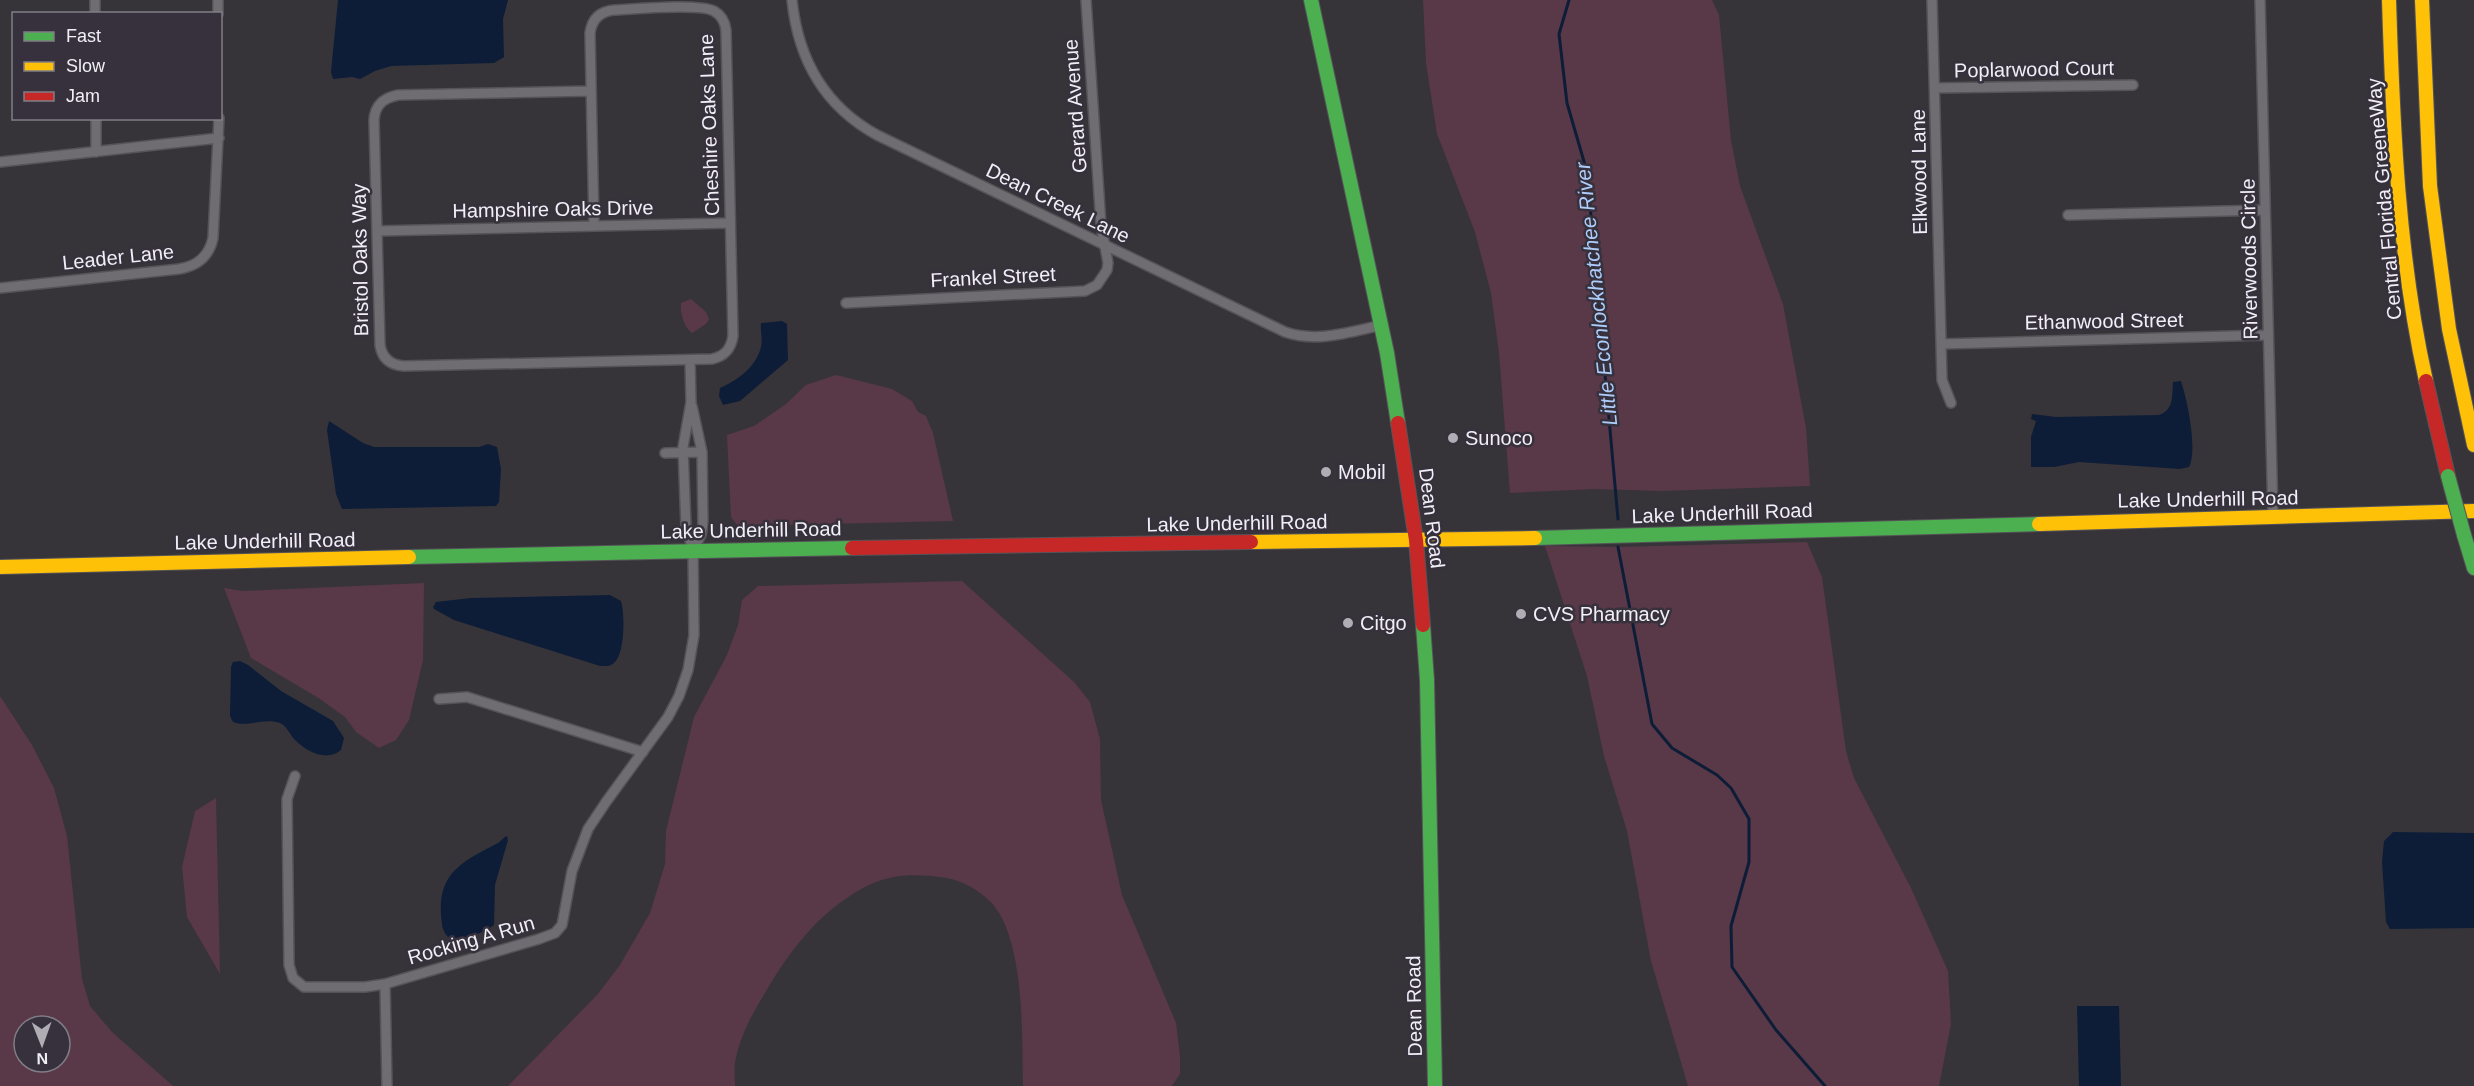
<svg xmlns="http://www.w3.org/2000/svg" width="2474" height="1086" font-family="Arial,sans-serif">
<style>
.green{fill:#593848;fill-rule:evenodd}
.water{fill:#0d1d38}
.lines{fill:none;stroke-linecap:round;stroke-linejoin:round}
.stream{stroke:#0d1d38;stroke-width:3}
.street-casing{stroke:#555358;stroke-width:12}
.fast-casing{stroke:#555358;stroke-width:16}
.slow-casing{stroke:#555358;stroke-width:16}
.jam-casing{stroke:#555358;stroke-width:16}
.street{stroke:#6f6d71;stroke-width:9}
.fast{stroke:#4caf50;stroke-width:14}
.slow{stroke:#ffc107;stroke-width:14}
.jam{stroke:#c62828;stroke-width:14}
.fast-bridge-casing{stroke:#555358;stroke-width:16;stroke-linecap:butt}
.fast-bridge{stroke:#4caf50;stroke-width:14}
.poi-dot{fill:#b0adb4;stroke:#36313c;stroke-width:2}
.labels{text-anchor:middle;dominant-baseline:central;stroke-width:5;stroke-linejoin:round;paint-order:stroke}
.street-label{font-size:20px;fill:#f1eef6;stroke:#36313c}
.poi-label{font-size:20px;fill:#f1eef6;stroke:#36313c;text-anchor:start}
.water-label{font-size:21px;font-style:italic;fill:#aeccfa;stroke:#36313c}
</style>
<rect width="100%" height="100%" fill="#363439"/>
<path class="green" d="M1423,0H1712L1719,15L1731,140L1740,186L1783,304L1806,428L1810,486L1662,491L1595,489L1510,493L1499,353L1491,293L1475,232L1437,134L1426,63Z
M691,299L706,312L709,319L706,324L692,333C684,327 680,313 681,303Z
M836,375L892,389L912,401L918,412L926,416L933,433L953,521L738,526L731,517L727,435L754,426L786,404L806,385Z
M1807,542L1822,577L1846,751L1854,778L1911,888L1948,971L1951,1024L1939,1086H1688L1651,961L1627,831L1604,756L1587,676L1545,546L1618,547Z
M962,581L1074,682L1090,702L1100,739L1101,800L1122,895L1176,1023L1180,1056V1074L1172,1086H1023C1022,1036 1024,966 1003,920C993,898 970,883 947,878C922,874 895,873 871,884C823,907 791,948 765,993C752,1014 739,1038 735,1063C734,1070 735,1079 735,1086H508L597,995L620,965L650,913L665,864L666,831L694,717L727,655L738,625L742,600L758,586Z
M424,583L423,660L409,720L396,740L379,748L356,732L345,717L320,699L251,658L224,588L242,591Z
M0,696L32,745L54,788L67,836L82,979L90,1006L112,1032L173,1086H0ZM24,1026H60V1062H24Z
M216,798L220,974L187,917L182,867L195,811Z"/>
<path class="water" d="M338,0H508L503,19L504,57L494,63L391,66L375,71L360,79L352,77L333,79L331,72Z
M782,321L787,324L788,360L740,401L723,405L719,396L720,388C738,380 756,367 761,347C763,339 760,331 761,323Z
M2181,381C2187,399 2198,450 2189,467L2180,469L2079,462L2054,467H2031V437L2036,421L2031,419L2032,414L2056,417L2159,415C2174,410 2172,396 2173,382Z
M329,421L363,443L374,447H479L488,444L497,447L501,469L499,502L496,506L342,509L336,494L327,430Z
M610,595L621,601C625,614 625,654 614,663C610,667 605,666 600,666L454,620L434,609L433,607L436,602L471,598Z
M240,661L248,665L281,691L333,721L344,738L341,750C327,762 307,752 295,740C290,735 287,726 280,723C264,717 248,728 233,722L230,716L231,667L233,662Z
M2393,832L2474,833V928L2390,929L2386,922L2382,862L2384,841Z
M507,836L508,840L495,885L494,925C482,934 463,941 448,937C442,931 442,924 441,915C438,872 464,861 496,844C501,842 502,838 507,836Z
M2077,1006H2119L2121,1086H2079Z"/>
<g class="lines">
<path class="stream" d="M1569,0L1559,34L1567,103L1587,172L1618,519
M1618,547L1652,724L1672,748L1717,775L1731,788L1749,819V862L1731,926L1732,967L1776,1030L1825,1086"/>
<g class="street-casing">
<path id="street" d="M95,0V14
M218,0V14
M792,0C798,59 824,106 877,135L1285,332C1317,343 1349,332 1382,325
M1932,0L1942,380L1951,403
M2260,0L2273,517
M1935,88L2133,85
M591,91L398,95C383,98 375,105 374,120L380,345C382,358 390,365 404,366L712,359C725,356 731,349 733,336L726,30C725,22 721,15 714,11C698,3 635,9 615,10C600,11 592,19 590,33L594,226
M96,118V152
M0,162L219,138
M2068,215L2265,210
M377,231L730,223
M0,288L179,269C197,266 209,257 213,238L219,118
M846,303L1085,291L1097,285L1107,270L1108,263L1101,225L1086,0
M1941,344L2268,335
M692,406L702,452L703,524L701,535L693,550
M665,453L702,452
M439,699L467,697L643,752
M295,776L287,799L289,965L293,978L304,987H365L385,984L539,939L555,933L562,925L572,871L588,829L606,802L668,717L679,696L688,670L694,635L693,550L686,527L683,447L691,402L690,360
M385,984L387,1086"/>
</g>
<g class="fast-casing">
<path id="fast" d="M1311,0L1387,353L1398,423
M2464,535L2474,568
M1535,538L2039,524
M409,557L852,548
M1423,625L1427,680L1435,1086"/>
</g>
<g class="slow-casing">
<path id="slow" d="M2389,0C2393,128 2398,256 2426,381
M2422,0L2430,186L2449,329L2474,445
M2039,524L2474,511
M1251,542L1535,538
M0,567L409,557"/>
</g>
<g class="jam-casing">
<path id="jam" d="M2426,381L2448,476
M1398,423L1416,540L1423,625
M852,548L1251,542"/>
</g>
<use href="#street" class="street"/>
<use href="#fast" class="fast"/>
<use href="#slow" class="slow"/>
<use href="#jam" class="jam"/>
<g class="fast-bridge-casing">
<path id="fast-bridge" d="M2448,476L2464,535"/>
</g>
<use href="#fast-bridge" class="fast-bridge"/>
</g>
<g class="poi-dot">
<circle cx="1453" cy="438" r="6"/>
<circle cx="1326" cy="472" r="6"/>
<circle cx="1521" cy="614" r="6"/>
<circle cx="1348" cy="623" r="6"/>
</g>
<g class="labels">
<g class="street-label">
<text transform="translate(2034 69) rotate(-1)">Poplarwood Court</text>
<text transform="translate(1075 106) rotate(-94)">Gerard Avenue</text>
<text transform="translate(709 125) rotate(-92)">Cheshire Oaks Lane</text>
<text transform="translate(1919 172) rotate(-91)">Elkwood Lane</text>
<text transform="translate(2384 199) rotate(-95)">Central Florida GreeneWay</text>
<text transform="translate(1058 203) rotate(26)">Dean Creek Lane</text>
<text transform="translate(553 209) rotate(-1)">Hampshire Oaks Drive</text>
<text transform="translate(118 257) rotate(-6)">Leader Lane</text>
<text transform="translate(2249 259) rotate(-91)">Riverwoods Circle</text>
<text transform="translate(360 260) rotate(-91)">Bristol Oaks Way</text>
<text transform="translate(993 277) rotate(-3)">Frankel Street</text>
<text transform="translate(2104 321) rotate(-1)">Ethanwood Street</text>
<text transform="translate(2208 499) rotate(-1)">Lake Underhill Road</text>
<text transform="translate(1722 513) rotate(-2)">Lake Underhill Road</text>
<text transform="translate(1432 518) rotate(83)">Dean Road</text>
<text transform="translate(1237 523) rotate(-1)">Lake Underhill Road</text>
<text transform="translate(751 530) rotate(-1)">Lake Underhill Road</text>
<text transform="translate(265 541) rotate(-1)">Lake Underhill Road</text>
<text transform="translate(471 940) rotate(-16)">Rocking A Run</text>
<text transform="translate(1414 1006) rotate(-91)">Dean Road</text>
</g>
<g class="poi-label">
<text x="1465" y="438">Sunoco</text>
<text x="1338" y="472">Mobil</text>
<text x="1533" y="614">CVS Pharmacy</text>
<text x="1360" y="623">Citgo</text>
</g>
<g class="water-label">
<text transform="translate(1596 294) rotate(-96)">Little Econlockhatchee River</text>
</g>
</g>
<rect x="12" y="12" width="210" height="108" fill="#36313c" stroke="#817d86" stroke-width="1.5"/>
<rect x="24" y="32" width="30" height="9" fill="#4caf50" stroke="#817d86" stroke-width="1.5"/>
<text x="66" y="42" font-size="18" fill="#f1eef6">Fast</text>
<rect x="24" y="62" width="30" height="9" fill="#ffc107" stroke="#817d86" stroke-width="1.5"/>
<text x="66" y="72" font-size="18" fill="#f1eef6">Slow</text>
<rect x="24" y="92" width="30" height="9" fill="#c62828" stroke="#817d86" stroke-width="1.5"/>
<text x="66" y="102" font-size="18" fill="#f1eef6">Jam</text>
<g transform="translate(42 1044) rotate(179)"><circle r="28" fill="#36313c" stroke="#817d86" stroke-width="1.5"/>
<path d="M0-4.5L10 22L0 15L-10 22Z" fill="#b0adb4"/>
<text y="-9" font-size="16" font-weight="bold" text-anchor="middle" fill="#f1eef6">N</text>
</g>
</svg>
